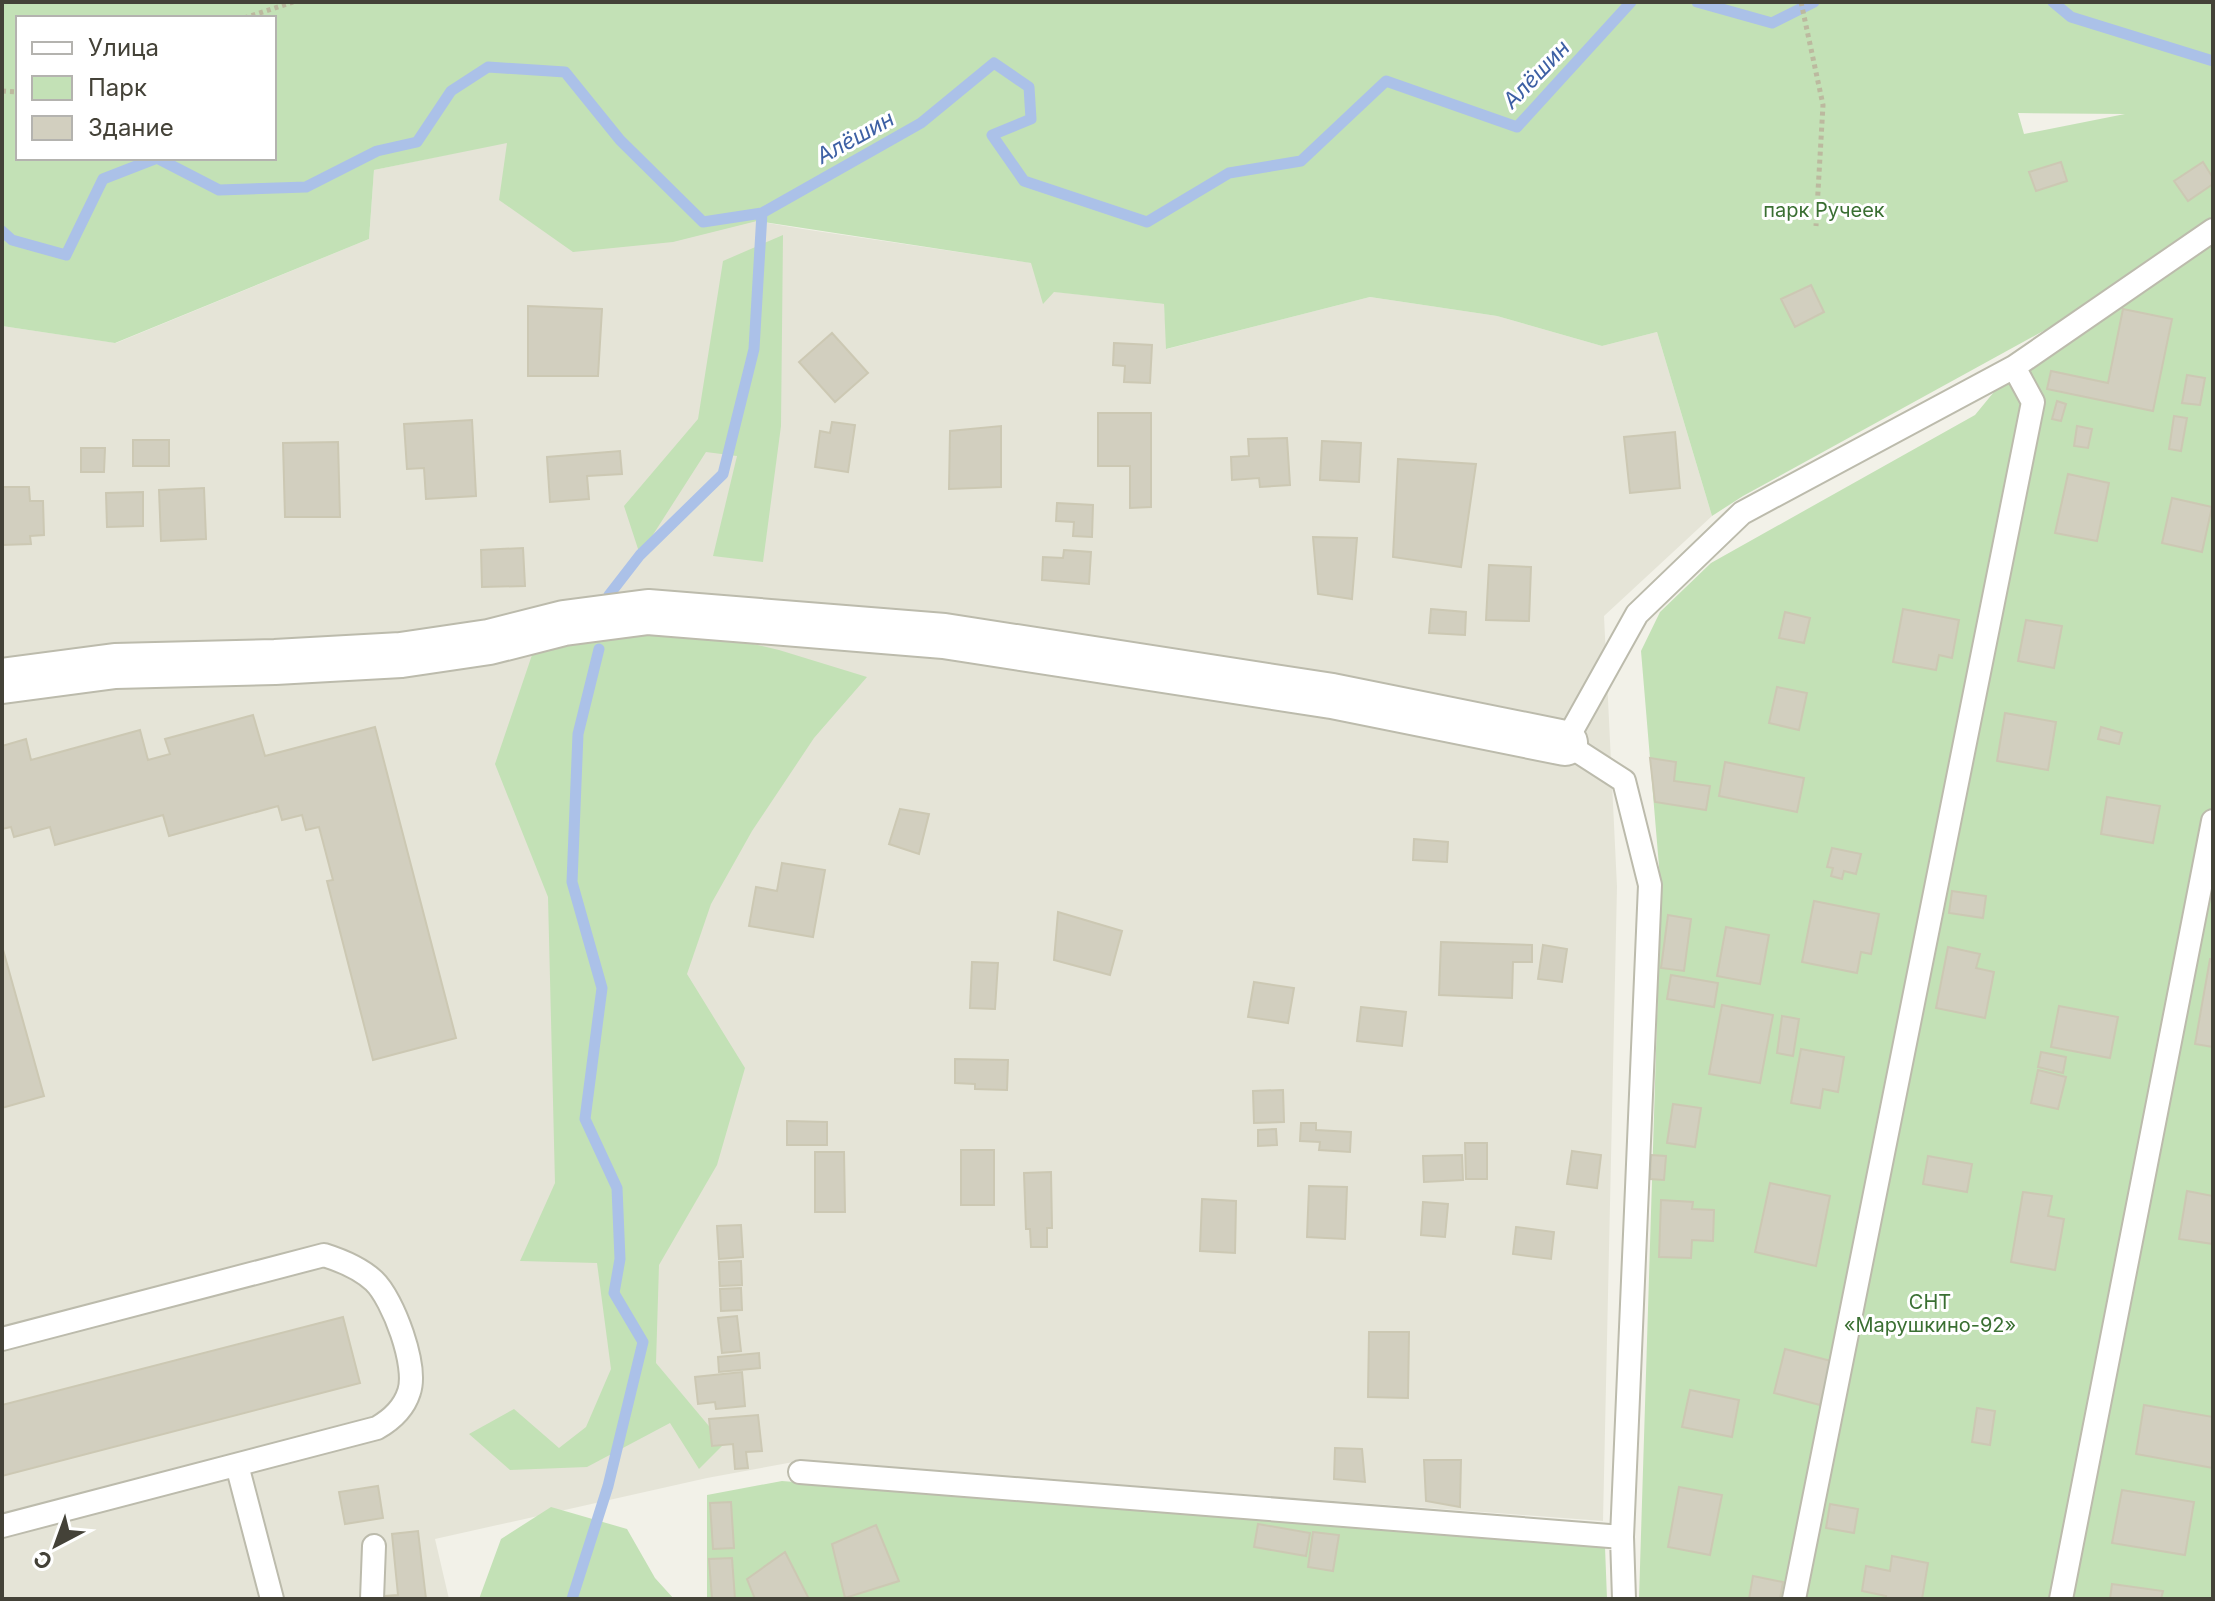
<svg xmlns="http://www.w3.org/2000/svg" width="2215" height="1601" font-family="Inter,sans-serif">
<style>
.residential{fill:#e5e4d7}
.green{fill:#c3e1b6;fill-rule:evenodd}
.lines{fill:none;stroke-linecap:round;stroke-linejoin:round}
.stream{stroke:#abc1e8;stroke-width:11}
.building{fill:#d2cfbf;stroke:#ccc8b3;stroke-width:2}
.lane-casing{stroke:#bcbbac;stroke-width:26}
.street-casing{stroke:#bcbbac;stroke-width:48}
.path{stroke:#bcb99f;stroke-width:5;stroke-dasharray:4 4;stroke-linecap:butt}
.lane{stroke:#fff;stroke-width:22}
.street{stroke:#fff;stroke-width:44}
.labels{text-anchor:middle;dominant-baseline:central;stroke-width:6;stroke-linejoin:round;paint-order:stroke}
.park-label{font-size:20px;fill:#3a6f32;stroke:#fff}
.water-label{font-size:22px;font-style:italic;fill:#3d60a4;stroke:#fff}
</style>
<rect width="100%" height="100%" fill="#f2f1e8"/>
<path class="residential" d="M507,142L558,187L803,229L1032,263L1039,290L1164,304L1167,349L1370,297L1497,316L1602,346L1657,332L1712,516L1604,616L1617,887L1603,1521L799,1461L707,1478L435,1539L449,1599H2V326L116,343L369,239L374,170Z"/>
<path class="green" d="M2,2H2213V1599H1639L1661,890L1641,651L1660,612L1711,563L1975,415L2045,330L1743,496L1712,516L1657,332L1602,346L1497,316L1370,297L1166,349L1164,304L1054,292L1043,304L1031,263L757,221L673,242L573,252L499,200L507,143L374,170L369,239L115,343L2,326ZM18,18H274V158H18ZM2018,113L2125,114L2024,134Z
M783,235L781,426L763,562L713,556L737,456L706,452L640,555L624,506L698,419L723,261Z
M657,631L727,638L779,650L867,677L814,738L752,831L711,904L687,974L745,1068L717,1165L659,1265L656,1363L724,1444L699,1469L670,1423L587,1467L510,1470L469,1434L514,1409L559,1448L586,1427L611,1369L597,1263L520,1261L555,1183L548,897L495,764L533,652Z
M782,1481L1605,1547L1607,1599H707V1495Z
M551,1507L627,1529L655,1578L674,1599H479L501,1539Z"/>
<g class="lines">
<path class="stream" d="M1697,2L1772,23L1814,2
M2053,2L2071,17L2213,61
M2,231L12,240L66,255L103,179L157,158L219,190L306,187L377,151L417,142L451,91L488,67L565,72L620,140L703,222L762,213L921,123L994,63L1029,87L1031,119L992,135L1024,181L1147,222L1229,173L1301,161L1386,81L1517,127L1631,2
M609,595L640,555L723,474L754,349L762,213
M572,1599L608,1486L643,1342L614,1293L620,1259L617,1188L585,1119L602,988L572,882L578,734L599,649"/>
</g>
<path class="building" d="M2061,162L2067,181L2036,191L2029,172Z
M2203,162L2213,178V184L2188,201L2174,181Z
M1811,285L1824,312L1795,327L1781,299Z
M528,306L602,309L598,376H528Z
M2123,309L2172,319L2153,411L2047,389L2051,371L2108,383Z
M832,333L868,373L835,402L799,362Z
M1114,343L1152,345L1150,383L1124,382L1125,366L1113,365Z
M2187,375L2205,378L2200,405L2182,403Z
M2057,401L2066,404L2061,421L2052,419Z
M1098,413H1151V507L1130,508V466H1098Z
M2174,416L2187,418L2181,451L2169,449Z
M472,420L476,496L426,499L424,468L407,469L404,424Z
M832,422L855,425L848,472L815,467L820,431L830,433Z
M1001,426V487L949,489L950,431Z
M2077,426L2092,429L2088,448L2074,446Z
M1675,432L1680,488L1630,493L1624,437Z
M1287,438L1290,485L1260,487L1259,478L1232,480L1231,457L1249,456L1248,439Z
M133,440H169V466H133Z
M1322,441L1361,443L1359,482L1320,480Z
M338,442L340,517H285L283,443Z
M81,448H105L104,472H81Z
M620,451L622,474L587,476L589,499L550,502L547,457Z
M1398,459L1476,464L1461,567L1393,557Z
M2068,474L2109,483L2097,541L2055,533Z
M2,487H29L30,501H43L44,535L30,536L31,544L2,545Z
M204,488L206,539L161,541L159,490Z
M143,492V526L107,527L106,493Z
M2172,498L2212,507L2202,552L2162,543Z
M1057,503L1093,505L1092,537L1073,536L1074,522L1056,521Z
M1313,537L1357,538L1352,599L1318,594Z
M523,548L525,586L482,587L481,550Z
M1064,550L1091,552L1089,584L1042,580L1043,557L1063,558Z
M1489,565L1531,567L1529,621L1486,620Z
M1431,609L1466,612L1465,635L1429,633Z
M1903,609L1959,620L1952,658L1939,655L1936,670L1893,662Z
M1785,612L1810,618L1804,643L1779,638Z
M2026,620L2062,626L2054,668L2018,661Z
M1777,687L1807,693L1799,730L1769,723Z
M2005,713L2056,722L2048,770L1997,761Z
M253,715L265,756L375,727L456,1038L373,1060L327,881L333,880L319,827L306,830L302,815L282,820L278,806L169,836L163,815L55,845L50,827L14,837L11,827L2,829V746L26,739L31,760L140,730L148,760L170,754L165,739Z
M2101,727L2122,733L2119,744L2098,739Z
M1650,758L1676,762L1674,781L1710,786L1706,810L1655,802Z
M1725,762L1804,778L1797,812L1719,796Z
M2107,797L2160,806L2153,843L2101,834Z
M900,809L929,814L919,854L889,844Z
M1414,839L1448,842L1447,862L1413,860Z
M1832,848L1861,854L1856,874L1844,871L1842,879L1831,876L1833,868L1827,867Z
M782,863L825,870L813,937L749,926L756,887L777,891Z
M1952,891L1986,896L1983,918L1949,913Z
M1814,901L1879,914L1871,954L1861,952L1857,973L1802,962Z
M1058,912L1122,931L1110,975L1054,960Z
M1668,915L1691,919L1684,971L1661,968Z
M1726,927L1769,935L1760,984L1717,976Z
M1441,942L1532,945V962H1513L1512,998L1439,995Z
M1543,945L1567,949L1562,982L1538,979Z
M2,946L44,1096L2,1108Z
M1948,947L1980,954L1976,968L1994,972L1985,1018L1936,1008Z
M2210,959H2213V1047L2195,1044Z
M972,962L998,963L995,1009L970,1008Z
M1671,975L1718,983L1714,1007L1667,999Z
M1254,982L1294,988L1288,1023L1248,1017Z
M1722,1005L1773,1015L1760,1083L1709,1074Z
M2059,1006L2118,1017L2110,1058L2051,1047Z
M1361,1007L1406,1012L1402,1046L1357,1041Z
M1782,1016L1799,1019L1793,1056L1777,1053Z
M1801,1049L1844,1057L1838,1092L1823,1089L1820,1108L1791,1103Z
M2041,1052L2066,1057L2063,1073L2038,1067Z
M955,1059L1008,1060L1007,1090L975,1089V1084L955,1083Z
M2038,1070L2066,1077L2058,1109L2031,1103Z
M1283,1090L1284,1122L1254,1123L1253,1091Z
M1673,1104L1701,1108L1695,1147L1667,1143Z
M787,1121L827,1122V1145H787Z
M1301,1123H1316V1130L1351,1132L1350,1152L1319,1150L1320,1142L1300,1141Z
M1276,1129L1277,1145L1258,1146V1130Z
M1465,1143H1487V1179H1466Z
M961,1150H994V1205H961Z
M1572,1151L1601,1155L1597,1188L1567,1184Z
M815,1152H844L845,1212H815Z
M1462,1155L1463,1180L1424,1182L1423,1156Z
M1651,1155L1666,1156L1664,1180L1650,1179Z
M1928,1156L1972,1164L1967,1192L1923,1184Z
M1051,1172L1052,1228H1047V1247H1031L1030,1229H1026L1024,1173Z
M1770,1183L1830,1196L1816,1266L1755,1252Z
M1309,1186L1347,1187L1345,1239L1307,1237Z
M2187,1191L2213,1196V1244L2179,1239Z
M2023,1192L2052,1196L2048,1216L2064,1219L2055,1270L2011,1262Z
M1202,1199L1236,1201L1235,1253L1200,1251Z
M1661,1200L1693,1202L1692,1209L1714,1210L1713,1241L1692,1240L1691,1258L1659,1257Z
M1423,1202L1448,1204L1445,1237L1421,1235Z
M741,1225L743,1257L719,1259L717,1226Z
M1516,1227L1554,1232L1551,1259L1513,1254Z
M741,1261L742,1285L720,1286L719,1262Z
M741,1288L742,1310L721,1311L720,1289Z
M737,1316L741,1351L722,1353L718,1318Z
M343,1317L360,1383L2,1476V1405Z
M1369,1332H1409L1408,1398L1368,1397Z
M1785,1349L1831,1361L1820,1405L1774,1393Z
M759,1353L760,1368L719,1372L718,1357Z
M742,1372L745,1406L716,1409L715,1402L698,1404L695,1377Z
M1690,1390L1739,1400L1732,1437L1682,1427Z
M2144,1405L2213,1417V1468L2136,1454Z
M1977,1408L1995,1411L1990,1445L1972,1442Z
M758,1415L762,1451L746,1452L748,1468L735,1469L733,1444L712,1446L709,1419Z
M1335,1448L1362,1449L1365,1482L1334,1479Z
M1424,1460H1461L1460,1507L1426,1501Z
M378,1486L383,1518L345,1524L339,1492Z
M1679,1487L1722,1495L1710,1555L1668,1547Z
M2122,1490L2194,1502L2185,1555L2112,1543Z
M731,1502L734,1548L713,1549L710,1503Z
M1830,1504L1858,1509L1854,1533L1826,1528Z
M1258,1524L1310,1533L1306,1556L1254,1547Z
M876,1525L899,1581L845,1598L832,1544Z
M418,1531L426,1599H385V1596L398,1595L392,1534Z
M1313,1532L1339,1535L1333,1571L1308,1567Z
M785,1552L809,1599H755L747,1579Z
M1892,1556L1928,1563L1922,1599H1885L1886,1596L1862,1591L1866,1566L1890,1571Z
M732,1558L735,1599H712L709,1559Z
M1753,1576L1783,1582L1780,1599H1749Z
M2112,1584L2163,1591L2161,1599H2110Z"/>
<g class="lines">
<g class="lane-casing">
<path id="lane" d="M2,1339L324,1255C343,1261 360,1268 374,1281C393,1299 418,1366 409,1392C404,1408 391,1420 377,1428L2,1526
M237,1465L272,1599
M800,1472L1622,1537
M372,1599L374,1546
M1624,1599L1622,1537L1650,885L1624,781L1565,743L1637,614L1742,513L2014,367L2213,230
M1794,1599L2033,402L2014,367
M2061,1599L2213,821"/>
</g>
<g class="street-casing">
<path id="street" d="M2,681L115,666L275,662L401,655L489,642L564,623L648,612L944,636L1332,696L1565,743"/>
</g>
<path class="path" d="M1801,2L1823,105L1816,226
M244,18L293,2
M2,91L18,92"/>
<use href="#lane" class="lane"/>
<use href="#street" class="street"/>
</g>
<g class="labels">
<g class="park-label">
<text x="1824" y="210">парк Ручеек</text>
<text x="1930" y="1302">СНТ<tspan x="1930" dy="23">«Марушкино-92»</tspan></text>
</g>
<g class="water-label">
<text transform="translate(1536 74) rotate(-46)">Алёшин</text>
<text transform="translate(855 137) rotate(-29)">Алёшин</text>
</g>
</g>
<rect width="2215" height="1601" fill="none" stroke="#444238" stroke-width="8"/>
<rect x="16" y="16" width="260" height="144" fill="#ffffff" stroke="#b4b3af" stroke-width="2"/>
<rect x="32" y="42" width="40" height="12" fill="#ffffff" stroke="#b4b3af" stroke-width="2"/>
<text x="88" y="56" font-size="24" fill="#444238">Улица</text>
<rect x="32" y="76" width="40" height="24" fill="#c3e1b6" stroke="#b4b3af" stroke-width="2"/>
<text x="88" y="96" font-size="24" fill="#444238">Парк</text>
<rect x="32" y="116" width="40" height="24" fill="#d2cfbf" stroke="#b4b3af" stroke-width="2"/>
<text x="88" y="136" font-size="24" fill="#444238">Здание</text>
<g transform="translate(56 1545) rotate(221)" stroke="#ffffff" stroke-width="6" paint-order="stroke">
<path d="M0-6L14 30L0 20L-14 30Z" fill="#444238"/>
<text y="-12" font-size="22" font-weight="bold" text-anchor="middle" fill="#444238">С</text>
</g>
</svg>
